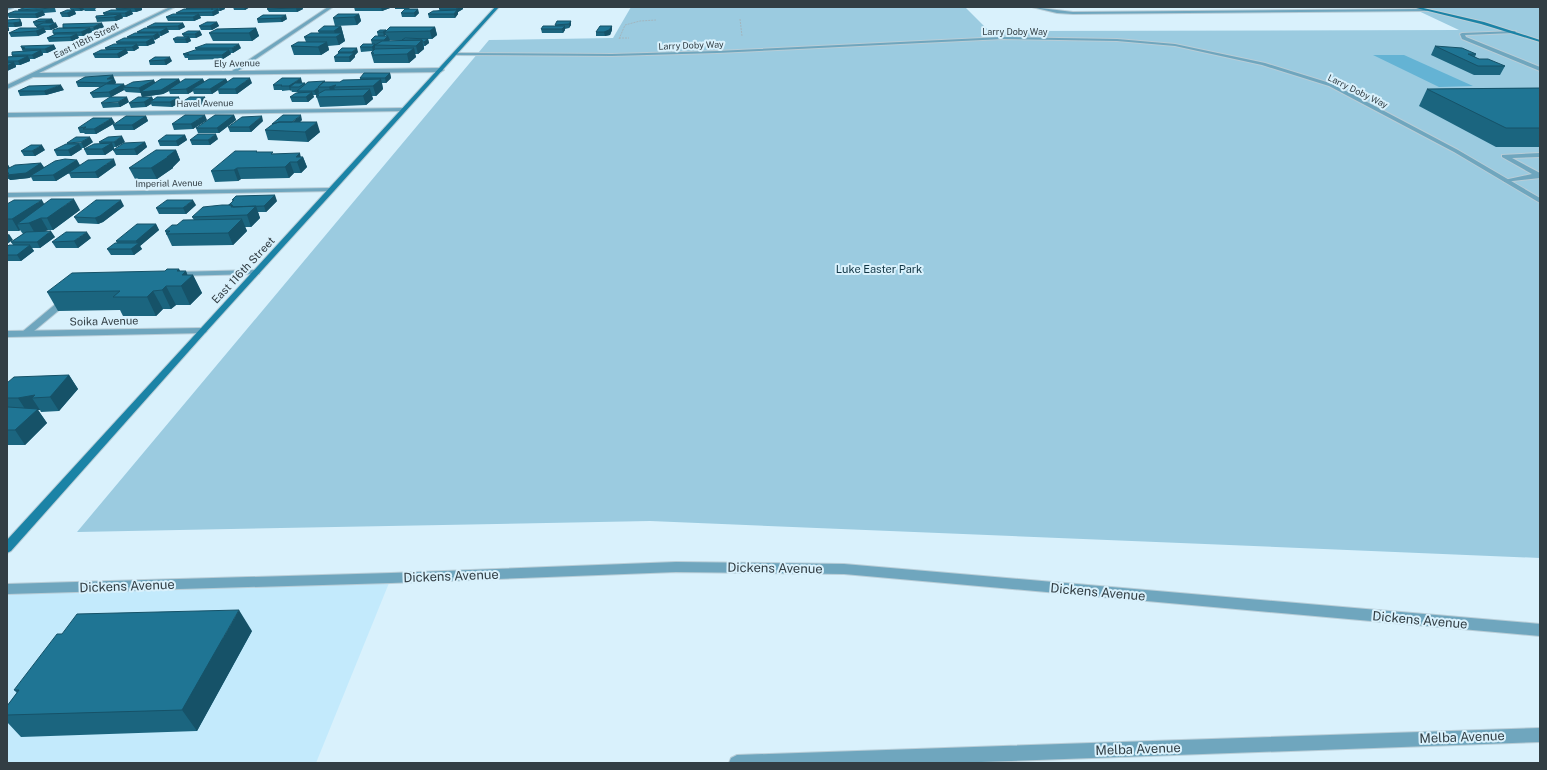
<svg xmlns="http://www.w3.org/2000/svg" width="1547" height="770" font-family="'Public Sans',sans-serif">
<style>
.built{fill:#c3eafc}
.green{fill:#9bcbe0}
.water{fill:#64b3d4}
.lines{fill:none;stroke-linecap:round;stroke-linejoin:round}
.lane-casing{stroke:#b8cdd7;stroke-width:2}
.street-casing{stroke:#b8cdd7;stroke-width:2}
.secondary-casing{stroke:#b8cdd7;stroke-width:2}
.path{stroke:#a2b6bf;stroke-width:1;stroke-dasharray:2 1;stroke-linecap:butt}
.lane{fill:#6fa6be;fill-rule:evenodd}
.street{fill:#6fa6be;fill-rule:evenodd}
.secondary{fill:#1b83a6;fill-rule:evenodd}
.wall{fill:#1b657f;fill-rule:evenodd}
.shaded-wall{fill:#165268}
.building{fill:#1f7594;stroke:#165268}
.labels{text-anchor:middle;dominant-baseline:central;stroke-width:4;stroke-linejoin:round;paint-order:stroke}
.far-street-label{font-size:9px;fill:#323e44;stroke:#d9f1fc}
.park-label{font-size:11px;fill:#123645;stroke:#d9f1fc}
.street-label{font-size:11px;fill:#323e44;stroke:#d9f1fc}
.near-street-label{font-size:13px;fill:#323e44;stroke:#d9f1fc}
</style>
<rect width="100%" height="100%" fill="#d9f1fc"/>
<path class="built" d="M391,578L316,763H7V589Z"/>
<path class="green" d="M631,7H965L989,31L1459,30L1410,7H1540V558L650,521L77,532L489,40L613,38Z"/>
<path class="water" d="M1373,55H1404L1473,86L1439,87Z"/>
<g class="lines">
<g class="lane-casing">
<path id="lane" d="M1516,31L1514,33L1465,35L1466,37L1540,67V71L1462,39L1460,34L1462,33Z
M1540,153V157L1512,158L1540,173V178L1504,182V180L1532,174L1502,157V155Z
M256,270L260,272L259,274L174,276L170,274L174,272Z
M67,296L71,299L70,301L28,336H22L20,334L22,332L64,297Z"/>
</g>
<g class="street-casing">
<path id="street" d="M14,7L13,8L7,10V8Z
M170,7H175L39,73L232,71L328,7H333L238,71L441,68L444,70L441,72L33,77L7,89V85Z
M1032,7L1073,12L1426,9L1428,10L1426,11L1073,14L1057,13Z
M1003,37L1117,39L1175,44L1265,63L1333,84L1458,150L1540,198V203L1454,152L1329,86L1262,65L1175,46L1117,41L1003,39L717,53L612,56L455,55L453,54L455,53L612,54L717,51Z
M406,108L407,109L404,111L7,117V113Z
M332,188L334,189V191L7,197V193Z
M202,328L207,331L205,333L7,337V331Z
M676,562L844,564L1540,624V636L844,574L676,572L391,583L7,594V584L391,573Z
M1540,728V742L952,763H729L731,758L737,755Z"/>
</g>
<g class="secondary-casing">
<path id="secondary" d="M495,7H499L334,191L205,333L11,551L7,553V540Z
M1412,7H1419L1484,22L1540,40V42L1481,24Z"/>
</g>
<path class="path" d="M740,19L742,36
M619,38H629
M619,39L625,25L640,21L656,20"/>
<use href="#lane" class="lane"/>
<use href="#street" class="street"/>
<use href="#secondary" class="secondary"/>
</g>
<path class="wall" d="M69,7H116H98L95,9L96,11H85L84,10L81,11H75L76,14L69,17H62L60,13L71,10Z
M117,7H148L146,8H142V10L136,12H132L133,14L126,17H122L123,18L116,21L97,22L96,18L104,15L103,13L117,10L116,9Z
M224,7L225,9L220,11H218L219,13L213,16H200L201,18L194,21H168L166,17L177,14L176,13L186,9V8Z
M233,7H250L245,10H234Z
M270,7H305H302L303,9L297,12H269L267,9Z
M354,7H390V8L382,11H355Z
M395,7H411L409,9H395Z
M441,7L463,9L458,12V14L455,18H429L428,14L440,10L439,9Z
M55,8L56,12L44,13L45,15L37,18H9L7,14L19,11L18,10Z
M405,9L419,13L415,17H402L401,13Z
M359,14L361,21L357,25L335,26L333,18Z
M263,15L287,19L282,22L258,23L257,19Z
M52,19L54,23H52L58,27L51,30H44L46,32L38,36L11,37L9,33L37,28L36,26H37H35L33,22Z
M7,20L22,23V26L15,27H8L9,31H7Z
M571,21V25L569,28L565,29V30L563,33H542L541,29L555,26V25Z
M217,22L219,26L212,30H201L199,26Z
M183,23L185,27L179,30H168L169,32L161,36H159L160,37L154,40L155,43L147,46H138L139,48L134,51H127L128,53L119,58H95L93,54L106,50L105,48L117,44L116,42L128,38L127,37L138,33L137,32L148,28L147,27Z
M341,26L345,41L339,45L328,46L329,50L321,55H294L291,46L306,42L304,37L319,33L318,31Z
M612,26V30L610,35L605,36H596V32Z
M104,27L95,31H92V32L83,36H78L79,38L72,41L49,42L47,38L54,35L53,33L63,28Z
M435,27L437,35L432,39H428L429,43L425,46H424V49L418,54H415L416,57L409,63H374L371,53L372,51L361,52L360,47L372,44L371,40L386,36V35L384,36H378L377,32L386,30V31ZM390,40H403H402L389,41Z
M256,28L259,36L252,41H213L209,33Z
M200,31L202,35L196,38H190L191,41L187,43H175L173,39L184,37L182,34Z
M54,45L56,49L47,53H43V55L34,59H30V61L20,65H16V67L7,71V57L12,56V55L23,52L21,47Z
M1435,46L1476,54L1475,57L1479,59L1505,66L1500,75H1474L1431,55Z
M195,48H241L233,53H230L231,54L223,59L188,60V58H185L183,54L196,50Z
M342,48L358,52L355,55V57L350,62H335L334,57L338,54V52Z
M155,57L172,61L166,65H150L149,61Z
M390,73L391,78L386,83H382L383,89L376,96H372L373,99L366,105L320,107L316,95H313L314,97L308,102H292L290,97L298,93L297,92H292L291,90L282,91V90H274L273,85L302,82V83H305V84L325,81V82H340L360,80V78Z
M179,79L180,82L203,79L204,82L226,79L228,82L252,83L237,94H219L218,90L212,94H194L193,91L188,94H170L169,91L163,94L142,97L141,93L126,92L124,90L111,97L93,98L90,93L100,87H78L76,82L115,80L116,83L115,84L126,86L155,83Z
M1540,88V147H1496L1419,106L1427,89Z
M64,90L46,95L20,96L18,91Z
M152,97L153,99L181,102L172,107L152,106L151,104L146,107L131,108L129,103Z
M129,102L120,107L103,108L101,103Z
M182,102H207L199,107H184Z
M234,115L236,120L219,133H198L196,128Z
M146,116L148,121L134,130H115L113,125Z
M207,120L193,129L174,130L172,124Z
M302,120L300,122L320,132L308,142L268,140L265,130Z
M263,121L251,132H230L228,127Z
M115,123L96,134H85L84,133H80L78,128Z
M185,135L187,140L178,146H160L158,141Z
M218,139L210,145H192L190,140Z
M93,142L84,148H81L82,149L71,156H57L54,150L67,144V143Z
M99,142H125L116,147H114V149L105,155H87L84,149L100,144Z
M145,142L147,147L137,155H116L113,150Z
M45,150L35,156H24L21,151Z
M176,150L180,160L173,167V168L157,179H135L129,168Z
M257,152L303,157L307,167L301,173H294L289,178L241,179L238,181L215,182L211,171Z
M77,160L80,165H116L98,178H71L69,173L56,181H33L31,177L29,178L10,180L9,179H7V163L10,168L41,163L44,167Z
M232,200L277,201L266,212H258L260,218L251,227H245L247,231L233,245L172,246L165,231L177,225L194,220L192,217L228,205L233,201Z
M7,204H44L80,210L53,230H48L44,231L55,237L40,248H32L34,251L21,261H7V247L13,245L11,242L23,234L20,230L19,231H7Z
M196,205L186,214H159L156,208Z
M124,206L103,222L98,224L78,223L74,217Z
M156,224L159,230L140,246L142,249L134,255H111L107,249L117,243L116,241Z
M91,238L78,248H56L52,242Z
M179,269L180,271H186L187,275H193L202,293L190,305H176L171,309H163L156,316H123L120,310L58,311L47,292Z
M69,375L78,389L59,411L41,412L40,410H38L47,423L25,445H7V383Z
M252,631L197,731L21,737L7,722V706L17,693L14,690Z"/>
<path class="shaded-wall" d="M81,7H84H83L84,10L81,11L79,8Z
M138,7H141L142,10L136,12L134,8Z
M219,7H224L225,9L220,11Z
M244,7H250L245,10Z
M298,7H302L303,9L297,12L296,8Z
M381,7H390V8L382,11Z
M459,7H463V9L458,12V14L455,18L454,14L457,11L456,9Z
M213,9L214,11L218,9L219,13L213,16L212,12Z
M418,9L419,13L415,17L414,13Z
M74,10L76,14L69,17L67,13Z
M131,10L133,14L126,17L125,13Z
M43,11L45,15L37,18L35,14Z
M121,14L123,18L116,21L114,17Z
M199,14L201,18L194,21L193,17Z
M359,14L361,21L357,25L354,17Z
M286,15L287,19L282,22L280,18Z
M20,19L22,23V26L15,27L13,23Z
M52,19L54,23L47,25L45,21Z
M571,21V25L569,28V24Z
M217,22L219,26L212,30L210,26Z
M56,23L58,27L51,30L49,26Z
M102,23L104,27L95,31L93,27Z
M183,23L185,27L179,30L178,26Z
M7,25L9,28V31H7Z
M341,26L345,41L339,45L334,31Z
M565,26V30L563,33L562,29Z
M612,26V30L610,35L605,36L604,32Z
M435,27L437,35L432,39L430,31Z
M44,28L46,32L38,36L36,31Z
M90,28L92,32L83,36L81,32Z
M167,28L169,32L161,36L160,32Z
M256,28L259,36L252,41L249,33Z
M386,30V32H385L386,35L384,36L383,32Z
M200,31L202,35L196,38L195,34Z
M158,33L160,37L155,40L153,36Z
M77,34L79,38L72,41L70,37Z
M388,36L390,40L385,44L384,40Z
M189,37L191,41L187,43L185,39Z
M153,38L155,43L147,46L146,42Z
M428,39L429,43L425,46L424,42Z
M422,40L424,49L418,54L416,46Z
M327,42L329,50L321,55L318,47Z
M137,44L139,48L134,51L132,47Z
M239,44L241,48L233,53L232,48Z
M375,44V48L373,51L372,47Z
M54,45L56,49L47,53L45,49Z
M357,48L358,52L355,55V57L350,62L349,57L353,54L352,52Z
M414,48L416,57L409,63L407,54Z
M126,49L128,53L119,58L117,54Z
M41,50L43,55L34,59L32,55Z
M229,50L231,54L223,59L222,55Z
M28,56L30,61L20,65L18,61Z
M170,57L172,61L166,65L164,60Z
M14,62L16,67L7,71V66Z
M390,73L391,78L386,83L385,78Z
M113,75L116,83L109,87L107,83V79Z
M250,78L252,83L237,94L235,89Z
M301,78L302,82L295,87H290L291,90L290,91L289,86Z
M179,79L181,84L168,90L169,91L163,94L142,97L139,88L154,80L156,84Z
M203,79L205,83L192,89L193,91L188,94L186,89Z
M226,79L228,83L217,89L218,90L212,94L210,89Z
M381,79L383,89L376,96L373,86Z
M124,84L126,88L123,87L124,90L111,97L109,92Z
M61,85L64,90L46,95L44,91Z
M336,85L334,87L337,95L332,96L329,87Z
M318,87L319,92L316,95L314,91Z
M370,89L373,99L366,105L363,96Z
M312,92L314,97L308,102L306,97Z
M127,97L129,102L120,107L118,102Z
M152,97L154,102H150L151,104L146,107L144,102Z
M179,97L181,102L172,107L170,102Z
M205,97L207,102L199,107L197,102Z
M205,115L207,120L193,129L191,124Z
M234,115L236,120L219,133L217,128Z
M301,115L302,120L292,129L290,124Z
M146,116L148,121L134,130L132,125Z
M262,116L263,121L251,132L249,127Z
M112,118L115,123L96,134L94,129Z
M317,122L320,132L308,142L305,132Z
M216,134L218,139L210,145L208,140Z
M185,135L187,140L178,146L176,141Z
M122,136L125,142L116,147L114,142Z
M90,137L93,142L84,148L81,142Z
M145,142L147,147L137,155L134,149Z
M112,143L114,149L105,155L102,149Z
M79,144L82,149L71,156L68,150Z
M42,145L45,150L35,156L32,151Z
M176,150L180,160L173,167V168L157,179L151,168L167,157Z
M300,153L301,158L303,157L307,167L301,173L297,162L296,157Z
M114,159L116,165L98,178L95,172Z
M77,160L80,166L56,181L53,175Z
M290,162L294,173L289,178L285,167Z
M7,163L10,169L7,170Z
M41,163L44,168L30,176L31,177L29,178L10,180L7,175Z
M237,168L241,179L238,181L234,170Z
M275,195L277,201L266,212L264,206Z
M74,199L80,210L53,230L47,218Z
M42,200L48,211L41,218L48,230L36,235L29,223L17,224L20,230L19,231L12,219Z
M121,200L124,206L103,222L98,224L95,218Z
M193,200L196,205L186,214L183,208Z
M256,206L260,218L251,227L247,215Z
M242,219L247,231L233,245L228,233Z
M156,224L159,230L140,246L142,249L134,255L131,249L137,244L136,241Z
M51,231L55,237L40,248L37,242Z
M87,232L91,238L78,248L74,241Z
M9,234L13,240L7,244V235Z
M30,245L34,251L21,261L17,255Z
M179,269L185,282L182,275L186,271L189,279L193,275L202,293L190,305L181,286L177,271Z
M166,286L176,305L171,309L162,290Z
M153,291L163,309L156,316L147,297Z
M69,375L78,389L59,411L50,397Z
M35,395L32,398L40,410H38L47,423L25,445L15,430L27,412L18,398Z
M239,610L252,631L197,731L182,710Z"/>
<path class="building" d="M26,7H54V8L18,10Z
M69,7H81L79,8Z
M117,7H138L134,8L116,9Z
M188,7H220L186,8Z
M270,7H298L296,8L267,9Z
M441,7H459L456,9H439Z
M184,9H213H211H218L212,12L176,13Z
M405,9H418L414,13H401Z
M67,10H74L67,13H60Z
M111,10H131L125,13H103Z
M457,10L454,14H428L433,11Z
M15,11H43L35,14H7Z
M121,14L114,17L96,18V16Z
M173,14H199L193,17H166Z
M338,14H359L354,17L333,18Z
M263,15H286L280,18L257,19Z
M20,19V22L13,23H7V20Z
M40,19H52L45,21L33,22Z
M557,21H571L569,24L555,25Z
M207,22H217L210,26H199Z
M43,23H56L49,26H36Z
M102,23L93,27L63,28V24Z
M155,23H183L178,26L147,27Z
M324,26H341L334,31H318Z
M543,26H565L562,29H541Z
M600,26H612L609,30L604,32H596Z
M390,27H435L430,31L385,32Z
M20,28H44L36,31L9,33Z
M59,28H90L81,32L53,33V30Z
M145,28H167L160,32H137Z
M256,28L249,33H209L217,29Z
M380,30H386L383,32H377Z
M188,31H200L195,34H182Z
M135,33H158L153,36L127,37Z
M311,33H342L336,37H304Z
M56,34H77L70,37L47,38Z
M375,36H388L384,40H371Z
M177,37H189L185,39H173Z
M124,38H153L146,42H116Z
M405,38L428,39L424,42H423L422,40H402Z
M422,40L416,46L375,45L382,41Z
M298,42H327L318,47L291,46Z
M114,44H137L132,47L105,48Z
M206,44H239L232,48H195Z
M363,44H375L372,47H360Z
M54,45L45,49H22L25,48L21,47V46Z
M1435,46L1462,48L1476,54H1468L1479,59H1488L1505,66H1478Z
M342,48H357L352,52H338Z
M414,48L407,54L372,55L374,53H371L375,49Z
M126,49L117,54H93L101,50Z
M41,50L32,55H12V52Z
M195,50H229L222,55H187L189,54H183Z
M339,53H354L349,57H334Z
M28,56L18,61H7V57Z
M155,57H170L164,60L149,61Z
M14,62L7,66V63Z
M364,73H390L385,78H360Z
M113,75L107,79H114L107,83L76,82L85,77Z
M233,78H250L235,89H217Z
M282,78H301L289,86H281L282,85H273Z
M161,79H179L161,90L140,92Z
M185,79H203L186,89L168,90Z
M209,79H226L210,89H192Z
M381,79L373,86L334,87L336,85L329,87H318L323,82H340L343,80Z
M154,80L139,88L123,87L133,82Z
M325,81L318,87H319L314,91H297L308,82Z
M295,83H305L299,87H290Z
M106,84H124L109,92L90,93Z
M61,85L44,91H18L29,86Z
M1540,88V128H1506L1427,89Z
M370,89L363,96L316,97L319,95H316L325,90Z
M312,92L306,97H290L296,93Z
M110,97H127L118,102L101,103Z
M138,97H152L144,102L129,103Z
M157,97H179L170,102H150Z
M190,97H205L197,102H182Z
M185,115H205L191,124H172Z
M215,115H234L217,128H196Z
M283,115H301L292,122H279L272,124Z
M126,116H146L132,125H113Z
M262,116L249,127H228L242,117Z
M93,118H112L94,129H83L86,127L78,128Z
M279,122H317L305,132L265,130L273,124Z
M198,134H216L208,140H190Z
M166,135H185L176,141H158Z
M122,136L114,142H99L108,137Z
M76,137H90L81,142L67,143Z
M145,142L134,149L113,150L124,143Z
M112,143L102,149H84L94,144Z
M66,144H79L68,150H54Z
M31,145H42L32,151H21Z
M156,150H176L167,157H168L151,168H129Z
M235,151H257L256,152H273L271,154L300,153L296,157H303L297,162H290L285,167L237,168L234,170L211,171Z
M65,159L77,160L53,175L30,176L55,161Z
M114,159L95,172L68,173L88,160Z
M41,163L26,173L7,175L9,173H7V169L15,165Z
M275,195L264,206L233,207L232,205H229L234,200H232L236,196Z
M51,199H74L47,218H41L29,223L17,224Z
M14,200H42L12,219H7V204Z
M96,200H121L100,216L95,218L74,217Z
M167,200H193L183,208H156Z
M222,205H232L231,207L256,206L247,215L192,217L203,207Z
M242,219L228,233L166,234L170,231H165L172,225H177L183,220Z
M137,224H156L136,241H116Z
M51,231L37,242H11L26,232Z
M66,232H87L74,241L52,242Z
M115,243H139L131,249H107Z
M9,245H30L17,255H7V247Z
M167,269H179L177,271H186L182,275H193L181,286H166L162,290L153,291L147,297H113L120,291L47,292L72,273L165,271Z
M69,375L50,397L32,398L35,395L18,398H7V383L14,377Z
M7,407H8L38,409L15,430H7Z
M239,610L182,710L7,715V706L19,690H14L57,634H62L77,614Z"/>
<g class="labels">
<g class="far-street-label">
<text x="1015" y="31">Larry Doby Way</text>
<text transform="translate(86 40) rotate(-26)">East 118th Street</text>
<text transform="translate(691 45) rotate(-2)">Larry Doby Way</text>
<text transform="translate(237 63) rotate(-1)">Ely Avenue</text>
<text transform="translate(1358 91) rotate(26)">Larry Doby Way</text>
<text transform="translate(205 103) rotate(-1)">Havel Avenue</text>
<text transform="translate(169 183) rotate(-1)">Imperial Avenue</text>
</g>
<g class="park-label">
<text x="879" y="269">Luke Easter Park</text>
</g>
<g class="street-label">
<text transform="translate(243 270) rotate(-47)">East 116th Street</text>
<text transform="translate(104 321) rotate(-1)">Soika Avenue</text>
</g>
<g class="near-street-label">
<text transform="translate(775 568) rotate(1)">Dickens Avenue</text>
<text transform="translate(451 576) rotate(-2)">Dickens Avenue</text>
<text transform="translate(127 586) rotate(-2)">Dickens Avenue</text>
<text transform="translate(1098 592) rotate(5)">Dickens Avenue</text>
<text transform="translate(1420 620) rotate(5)">Dickens Avenue</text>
<text transform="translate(1462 737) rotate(-2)">Melba Avenue</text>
<text transform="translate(1138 749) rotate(-2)">Melba Avenue</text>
</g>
</g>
<rect width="1547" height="770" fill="none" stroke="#323e44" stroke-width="16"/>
</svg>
